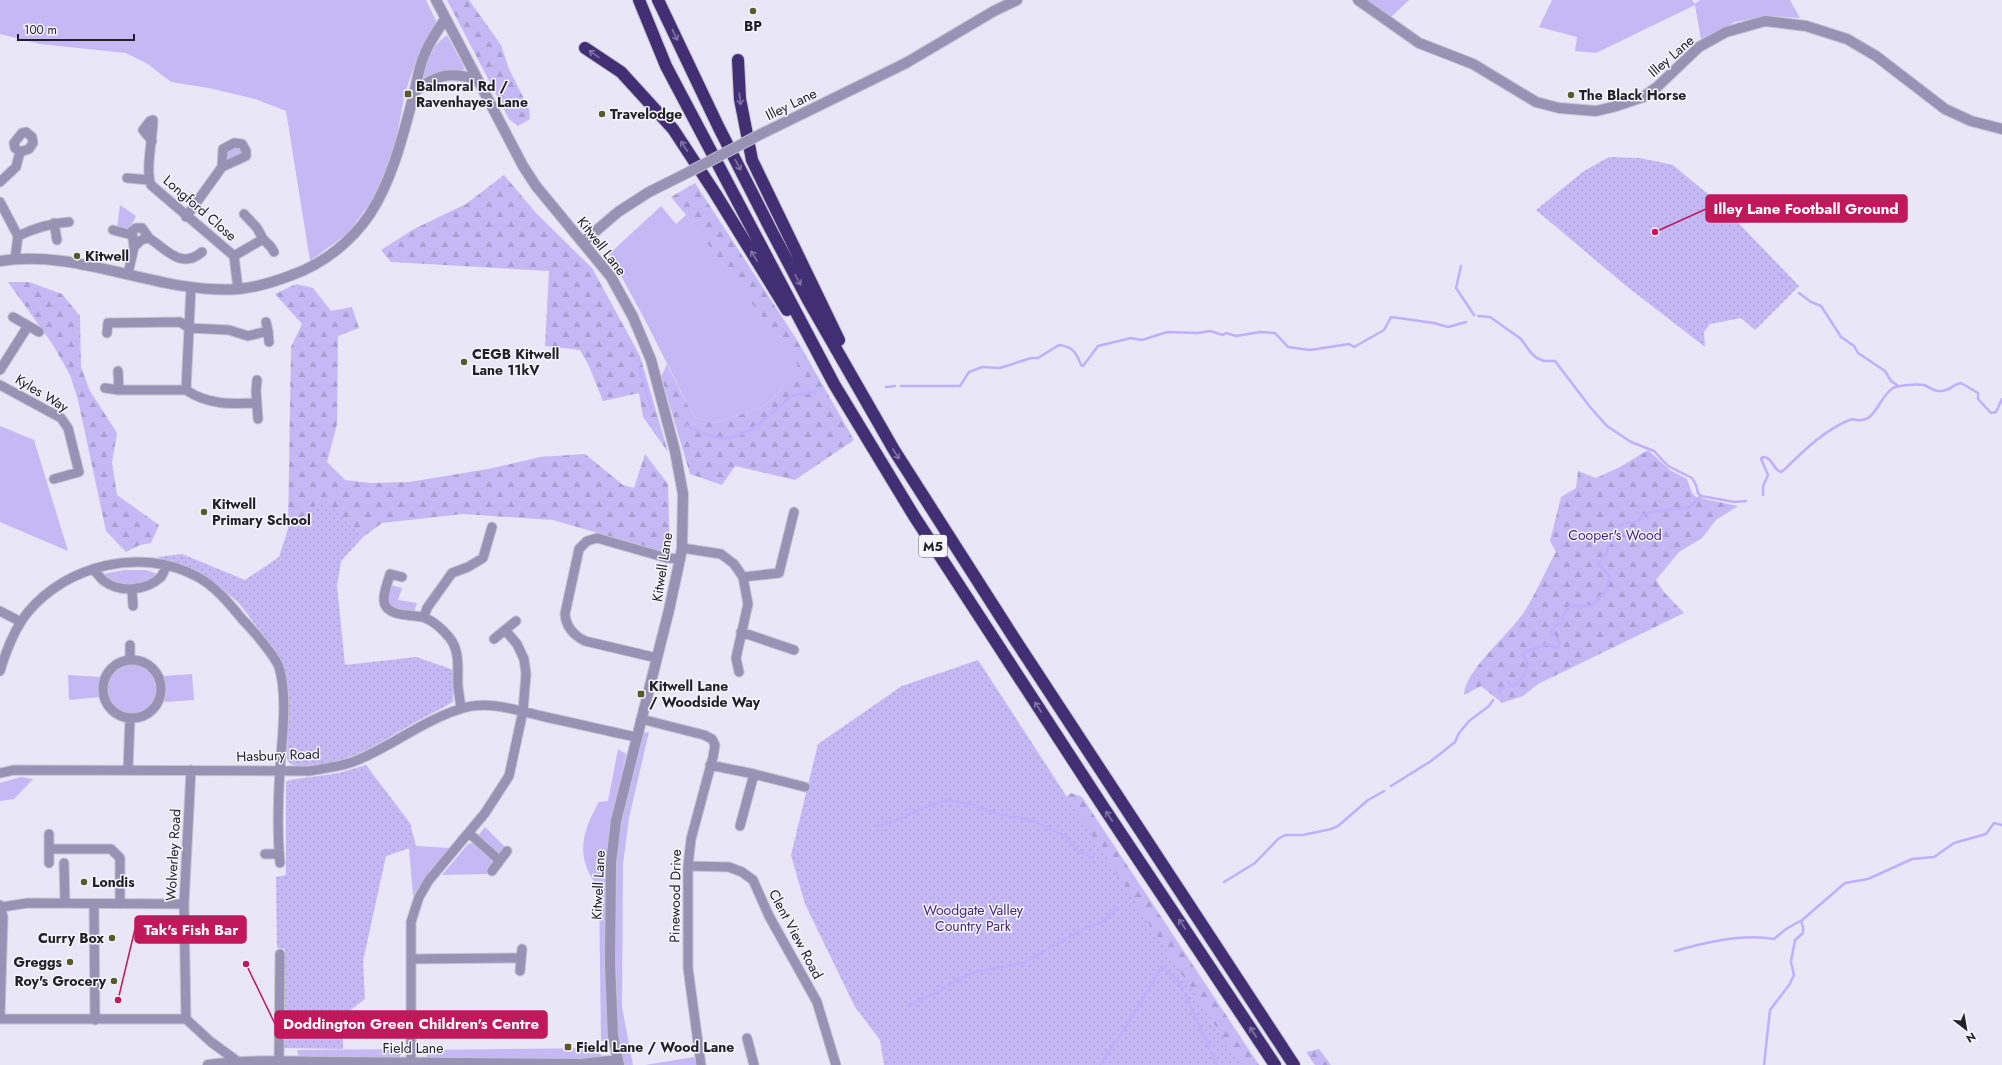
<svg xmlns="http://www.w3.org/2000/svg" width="2002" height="1065" font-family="Jost,sans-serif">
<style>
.green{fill:#c4b9f5}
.forest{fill:url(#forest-firs)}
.park{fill:url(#park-dots)}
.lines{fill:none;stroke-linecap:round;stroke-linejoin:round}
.stream{stroke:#bfafff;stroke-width:2.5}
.minor-casing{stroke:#c5c3d2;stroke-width:11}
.tertiary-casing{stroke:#c5c3d2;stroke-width:12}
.motorway-casing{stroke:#c5c3d2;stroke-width:14}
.minor{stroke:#9892b4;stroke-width:9}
.tertiary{stroke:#9892b4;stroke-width:10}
.motorway{stroke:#422f73;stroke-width:12}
.tertiary-bridge-casing{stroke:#c5c3d2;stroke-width:12;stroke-linecap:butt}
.tertiary-bridge{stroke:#9892b4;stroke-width:10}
.oneway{stroke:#8174a4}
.poi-dot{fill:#585b29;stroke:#f6f5ff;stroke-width:1.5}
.labels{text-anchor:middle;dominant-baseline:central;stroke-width:3;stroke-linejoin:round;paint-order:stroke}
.shield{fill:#f6f5ff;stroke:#626168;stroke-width:1}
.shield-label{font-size:13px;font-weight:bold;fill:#222127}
.poi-label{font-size:14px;font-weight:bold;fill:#222127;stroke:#f6f5ff;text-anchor:start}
.street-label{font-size:14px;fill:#222127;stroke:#f6f5ff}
.park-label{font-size:14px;fill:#41247d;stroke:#f6f5ff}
.leader{fill:none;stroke:#c2185b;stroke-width:1.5}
.callout-dot{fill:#c2185b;stroke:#f6f5ff;stroke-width:1.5}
.callout{fill:#c2185b;stroke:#c2185b;stroke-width:1.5}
.callout-label{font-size:15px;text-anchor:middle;font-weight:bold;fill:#fff}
</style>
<defs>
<pattern id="forest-firs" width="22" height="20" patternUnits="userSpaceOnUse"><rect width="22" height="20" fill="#c4b9f5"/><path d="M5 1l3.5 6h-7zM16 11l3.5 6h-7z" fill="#a89fd2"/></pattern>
<pattern id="park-dots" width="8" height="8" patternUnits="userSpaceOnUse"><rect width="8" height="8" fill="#c4b9f5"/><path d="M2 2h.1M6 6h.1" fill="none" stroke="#a89fd2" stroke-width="1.8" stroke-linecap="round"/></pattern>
</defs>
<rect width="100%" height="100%" fill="#e9e7f7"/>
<path class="green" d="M0,0H426L437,23L419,52L405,93L393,156L376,195L348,233L310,261L286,111L255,99L209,88L171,82L148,64L126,53L40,44L0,34Z
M1365,0H1409L1391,17Z
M1552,0H1692L1695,4L1700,0H1790L1800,18L1769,16L1735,22L1701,40L1695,5L1596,53L1575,51L1577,37L1539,27Z
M447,35L465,69L421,83C426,64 430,47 447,35Z
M238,146L243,155L228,162L226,160L225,151Z
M120,205L136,216L128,231L117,228Z
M661,206L676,224L686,215L799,365L779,392L763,407L714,423L694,417L645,320L609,254Z
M0,426L34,440L68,551L0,522Z
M124,570H146L158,574C146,584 124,590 109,582C107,580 105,576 103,574Z
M390,585L402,588L398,600L417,603L414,612L389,606L386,590Z
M106 688a26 26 0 1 1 52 0a26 26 0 1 1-52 0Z
M192,674L194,700L165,702L163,676Z
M68,675L101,677L100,697L69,700Z
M649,732L629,818L623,864L622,1007L633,1065H623L619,1043L615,1002V878L619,827L643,733Z
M618,749L626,754L613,820L609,1041H601L599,888C575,859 581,833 599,802L608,801Z
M21,777L33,779L14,799L0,801V783Z
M485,827L507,849L497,855L478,836Z
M473,843L493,859V863L487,874L442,875L468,844Z
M416,846L450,848L429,872L413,896L409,848Z
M595,1048L602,1056L600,1058H428L425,1050Z
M404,1049L399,1058L299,1057L297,1050Z
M694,1057L697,1065H645Z"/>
<path class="forest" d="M447,0H469L501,45L509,69L529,109L530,119L518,126L509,119Z
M504,175L536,213L592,268L640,356L668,452L643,417L639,393L603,401L589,366L580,350L545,346L549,271L391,262L381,250L414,229L466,204Z
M695,183L797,340L854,440L795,480L735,466L722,485L690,474L661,376L667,365L694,417L714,423L763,407L779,392L798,365L686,215L671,197Z
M8,282H29L62,294L80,316L81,367L90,391L117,433L112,463L117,495L159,525L151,543L140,545L126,552L106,531L78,400L70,375L53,345Z
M296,284L313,288L331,311L352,307L359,328L338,336L337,424L327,462L345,480L371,483L409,482L488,469L540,457L585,454L623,485L634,488L645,454L668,484L670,554L553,520L463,514L382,523L363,537L343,518L302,534L288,529L291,347L302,324L275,294Z
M1648,450L1670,470L1687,479L1692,493L1696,497L1738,506L1716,520L1702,538L1679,552L1656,580L1664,592L1684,613L1538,684L1523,696L1502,703L1481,686L1464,695C1464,673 1505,637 1519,619C1532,603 1545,571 1556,552L1550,541L1561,497L1576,488L1578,471L1596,478L1620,467Z
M1071,793L1082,797L1259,1065H1210L1071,811L1066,797Z
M1319,1049L1331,1065H1315L1306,1052Z"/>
<path class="park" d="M1609,157L1640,158L1673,165L1722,206L1799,286L1755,330L1741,318L1710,324L1704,332L1705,347L1625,285L1536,210L1584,171Z
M323,499L363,537L341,561L337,586L345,665L416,657L454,670L453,702C437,711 422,718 407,727C375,746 343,766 305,766C297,766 291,767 287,759L288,716L285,676L267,640L238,602L206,576L157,557L182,554L245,580L279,557L288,529Z
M978,660L1241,1065H884L880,1040L855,1007L805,904L791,855L818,744L902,686Z
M366,765L410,823L416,846L386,856L363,961L365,999L343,1016V1049L284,1048L285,949L277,948L276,877L286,875V782L289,780L339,773Z"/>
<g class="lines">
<path class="stream" d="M1461,266L1456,288L1474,315
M1778,273L1787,280
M1799,293L1811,302L1821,306L1841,337L1854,346L1858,353L1885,371L1891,381L1898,386
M1478,316L1490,317L1521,339L1531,353L1537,358L1544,361H1555L1590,407L1607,426L1631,442L1654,451L1668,466L1692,478L1696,485L1698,493L1701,496
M639,367L651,408
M901,386H960L969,372L982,367L1000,368L1031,358H1038L1059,345C1073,347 1076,352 1081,365L1083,366L1098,346L1131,338L1142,340L1167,332L1198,333L1210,331L1223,335L1226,333L1236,336L1260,332L1275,333L1288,347L1310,350L1349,344L1354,347L1384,330L1391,317L1434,323L1448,327L1466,322
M886,387L895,386
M684,424C695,430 708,437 721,438C748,440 771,413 790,397C797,393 807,394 816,392
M1763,495V486L1768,475L1761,459L1763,457C1773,457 1772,469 1781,472L1785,469C1804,450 1827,428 1852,419C1876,427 1877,398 1893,388C1899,385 1917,384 1924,385C1930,387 1934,392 1941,391C1949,391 1954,384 1961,383L1978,393V399L1991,413L1996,412L2002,399
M1508,682L1511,686C1520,684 1528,672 1527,663C1527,661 1524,657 1523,655L1525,652L1547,644L1556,648L1559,647V641L1551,633L1556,625L1562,622L1563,616L1570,606H1591L1605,592L1610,577L1598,563L1607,553L1608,546L1612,541L1615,529L1625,523L1637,522L1644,515L1650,512L1690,507L1701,496L1735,502L1746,501
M1499,692L1502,687
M1391,786L1431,761L1455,742L1459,733L1469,721L1489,706L1493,700
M876,826L892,822L927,806L946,800L970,804L998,814L1033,821L1065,836L1078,851L1093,858
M1224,882L1255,863L1278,839L1285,835H1303L1331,829L1338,826L1368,800L1384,791
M1675,951C1705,942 1743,933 1774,939L1786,929L1800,921
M908,1005L936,993L957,980L975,972L1023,963L1083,929L1101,923L1118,907
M1100,1065L1127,1025L1162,967L1180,983L1217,1065
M1764,1065L1770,1010L1789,985L1794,975L1791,962L1795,940L1803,933V927L1801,921L1845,883L1868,879L1912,859L1934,857L1954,843L1986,834L1994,823L2002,825"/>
<g class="minor-casing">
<path id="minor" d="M26,132L32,137L33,143L29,149L20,152L15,148L14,143L22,133Z
M152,141L143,130L150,121L153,120C153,138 145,169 151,185L234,256L238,289
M127,178L149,180
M0,182L16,167L20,152
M0,202L18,236L15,259
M244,214L257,228L263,239L271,247L274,252
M186,217L222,167L223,149L234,143L242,144L246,151V156L222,167
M54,223L57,240
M136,228H142L149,238L141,240L134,247L132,231Z
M113,230L132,235
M18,236C35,228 50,223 69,222
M149,238C166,249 181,270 202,252
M234,256L263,239
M128,274L134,247
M191,287L186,390C208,405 231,404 256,403
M13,317L39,332
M268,331L269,342
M107,333L108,323L180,322L189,328L229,330L248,336L268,331L266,322
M0,370L28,326
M118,371L119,390
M257,380L256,391L258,419
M0,385L61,418L68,428L79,472L54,479
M105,388L119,390H186
M682,548L721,554L734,564L743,577L748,604L736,658L739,672
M93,569C97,573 100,578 104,581C120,593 146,591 161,577C163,574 165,569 166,566
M402,577L390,574C383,597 376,612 407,615C412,616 420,616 425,618C433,621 443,630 449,637C461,652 457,669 458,687C459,694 460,701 461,708
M743,577L779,573L794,512
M132,589L133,606
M0,611L21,622
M424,617L427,608L452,573L468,567L483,558L492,527
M741,632L794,650
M494,639L516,621
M657,658L585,641C573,635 566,627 565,614L579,549L587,541L597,538L667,558L680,559
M130,659V645
M103 689a29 29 0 1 1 58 0a29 29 0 1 1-58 0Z
M0,671C6,651 14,629 28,612C67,565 141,547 196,576C215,586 229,603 242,619C251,628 275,656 279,667C288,697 282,738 280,769C278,800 277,832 280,863
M641,719L704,735L712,739L715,745L713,757L691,839L688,866V968L701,1065
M710,765L754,774L805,787
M128,770L130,718
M191,770L184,904L186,1019L211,1042L237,1061V1065
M0,773L14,770L309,771C327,768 346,766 362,758C396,743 425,720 460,709C489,699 522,712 550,718C579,724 607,731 636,737
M740,826L754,774
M469,833L499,860
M50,849H111L120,858V904
M265,854H279
M49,863V834
M64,863L65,903
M688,866L729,867L742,872L753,880L769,916L817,1002L836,1065
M492,871L507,851
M94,904L95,1020
M0,905L3,917L0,1016
M2,907L28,903L184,904
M411,959L520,958
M520,971L522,949
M0,1019H186
M747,1038L754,1065
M279,1060L280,954
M411,1062V922L419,897L429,880L485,813L509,776L523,711L526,674L524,659L517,644L505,630"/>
</g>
<g class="tertiary-casing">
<path id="tertiary" d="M436,0L523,166L536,186L611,277L633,317L651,360L675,451L683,494L682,548L680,559L669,610L616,821L611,863L610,964L613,1036L619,1065
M1358,0L1419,43L1473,64L1536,102L1559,108L1596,111L1613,107L1643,97L1657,87L1699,47L1726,32L1765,21L1806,26L1847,39L1876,56L1945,109L1971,121L2002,129
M414,92C437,74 449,72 476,79
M761,134L906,63L994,11L1017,0
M583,242L618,212L649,192L689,172
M0,261C81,248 158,295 239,289C257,287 274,282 292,275C323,264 351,242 370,214C393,178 403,135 414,94C417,81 419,66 425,53C430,41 438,30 445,19
M208,1065C250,1059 290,1062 332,1062C415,1063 498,1063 581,1064L618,1060"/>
</g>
<g class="motorway-casing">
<path id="motorway" d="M639,0L666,66L834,384L914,516L1102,805L1275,1065
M658,0L719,128L770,228L808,300L894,450L1014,638L1294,1065
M585,48L621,72L673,129L715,193L787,310
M738,60L740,99L752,160L839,340"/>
</g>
<use href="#minor" class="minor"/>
<use href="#tertiary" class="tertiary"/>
<use href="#motorway" class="motorway"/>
<g class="tertiary-bridge-casing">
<path id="tertiary-bridge" d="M689,172L761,134"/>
</g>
<use href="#tertiary-bridge" class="tertiary-bridge"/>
</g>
<defs><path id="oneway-shaft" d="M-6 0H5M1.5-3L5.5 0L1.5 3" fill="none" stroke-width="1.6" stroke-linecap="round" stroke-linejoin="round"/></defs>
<g class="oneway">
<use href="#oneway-shaft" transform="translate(675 35) rotate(64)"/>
<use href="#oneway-shaft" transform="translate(594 54) rotate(-145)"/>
<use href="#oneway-shaft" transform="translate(740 99) rotate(84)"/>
<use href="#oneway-shaft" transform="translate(684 146) rotate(-123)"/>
<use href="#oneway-shaft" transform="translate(738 165) rotate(63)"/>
<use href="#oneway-shaft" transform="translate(754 256) rotate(-121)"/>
<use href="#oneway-shaft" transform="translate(798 280) rotate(62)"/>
<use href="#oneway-shaft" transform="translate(896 454) rotate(58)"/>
<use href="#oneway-shaft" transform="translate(1038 707) rotate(-123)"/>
<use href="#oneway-shaft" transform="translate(1109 816) rotate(-124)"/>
<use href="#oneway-shaft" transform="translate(1182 924) rotate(-124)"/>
<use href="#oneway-shaft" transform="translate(1253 1032) rotate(-123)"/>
</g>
<g class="poi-dot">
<circle cx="753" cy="11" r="4"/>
<rect x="404" y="90" width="8" height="8" rx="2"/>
<circle cx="1571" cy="95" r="4"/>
<circle cx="602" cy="114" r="4"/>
<circle cx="77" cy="256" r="4"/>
<circle cx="464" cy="362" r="4"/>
<circle cx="204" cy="512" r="4"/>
<rect x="637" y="690" width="8" height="8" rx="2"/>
<circle cx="84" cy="882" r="4"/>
<circle cx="112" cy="938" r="4"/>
<circle cx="70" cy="962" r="4"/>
<circle cx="114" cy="981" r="4"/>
<rect x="564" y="1043" width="8" height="8" rx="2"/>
</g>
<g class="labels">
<rect class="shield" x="919" y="535" width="28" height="22" rx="3"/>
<g class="shield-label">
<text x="933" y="546">M5</text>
</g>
<g class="poi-label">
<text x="753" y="26" text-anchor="middle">BP</text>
<text x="416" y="86">Balmoral Rd /<tspan x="416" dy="16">Ravenhayes Lane</tspan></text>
<text x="1579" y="95">The Black Horse</text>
<text x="610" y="114">Travelodge</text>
<text x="85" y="256">Kitwell</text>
<text x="472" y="354">CEGB Kitwell<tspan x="472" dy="16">Lane 11kV</tspan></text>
<text x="212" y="504">Kitwell<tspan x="212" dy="16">Primary School</tspan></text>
<text x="649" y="686">Kitwell Lane<tspan x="649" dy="16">/ Woodside Way</tspan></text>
<text x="92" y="882">Londis</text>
<text x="104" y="938" text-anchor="end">Curry Box</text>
<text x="62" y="962" text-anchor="end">Greggs</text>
<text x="106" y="981" text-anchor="end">Roy's Grocery</text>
<text x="576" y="1047">Field Lane / Wood Lane</text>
</g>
<g class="street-label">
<text transform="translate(1671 56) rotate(-41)">Illey Lane</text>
<text transform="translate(791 104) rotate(-26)">Illey Lane</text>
<text transform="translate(200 208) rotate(41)">Longford Close</text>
<text transform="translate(602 246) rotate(52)">Kitwell Lane</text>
<text transform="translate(42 393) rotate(31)">Kyles Way</text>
<text transform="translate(662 567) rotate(-81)">Kitwell Lane</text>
<text transform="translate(278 755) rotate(-2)">Hasbury Road</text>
<text transform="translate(173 855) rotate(-87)">Wolverley Road</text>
<text transform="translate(598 885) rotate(-87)">Kitwell Lane</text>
<text transform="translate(675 896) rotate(-89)">Pinewood Drive</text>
<text transform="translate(796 934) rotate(62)">Clent View Road</text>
<text x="413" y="1048">Field Lane</text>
</g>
<g class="park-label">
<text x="1615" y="535">Cooper's Wood</text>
<text x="973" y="910">Woodgate Valley<tspan x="973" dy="16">Country Park</tspan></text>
</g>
</g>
<path class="leader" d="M1655 232L1706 209M118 1000L135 929M246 964L275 1024"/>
<g class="callout-dot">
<circle cx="1655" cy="232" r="4"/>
<circle cx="118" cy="1000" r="4"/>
<circle cx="246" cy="964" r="4"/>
</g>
<g class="callout">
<rect x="1706" y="195" width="201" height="27" rx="4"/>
<rect x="135" y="916" width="111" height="27" rx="4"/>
<rect x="275" y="1011" width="272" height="27" rx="4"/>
</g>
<g class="callout-label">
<text x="1806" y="214">Illey Lane Football Ground</text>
<text x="191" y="935">Tak's Fish Bar</text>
<text x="411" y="1029">Doddington Green Children's Centre</text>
</g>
<g transform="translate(1966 1029) rotate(149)" stroke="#f6f5ff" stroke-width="3" paint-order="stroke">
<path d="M0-3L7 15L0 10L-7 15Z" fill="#222127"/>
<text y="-6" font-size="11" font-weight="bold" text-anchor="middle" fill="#222127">N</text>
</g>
<path d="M18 34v6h116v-6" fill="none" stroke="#222127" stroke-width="2"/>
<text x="24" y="34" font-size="12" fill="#222127" stroke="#f6f5ff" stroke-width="3" paint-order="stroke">100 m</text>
</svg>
